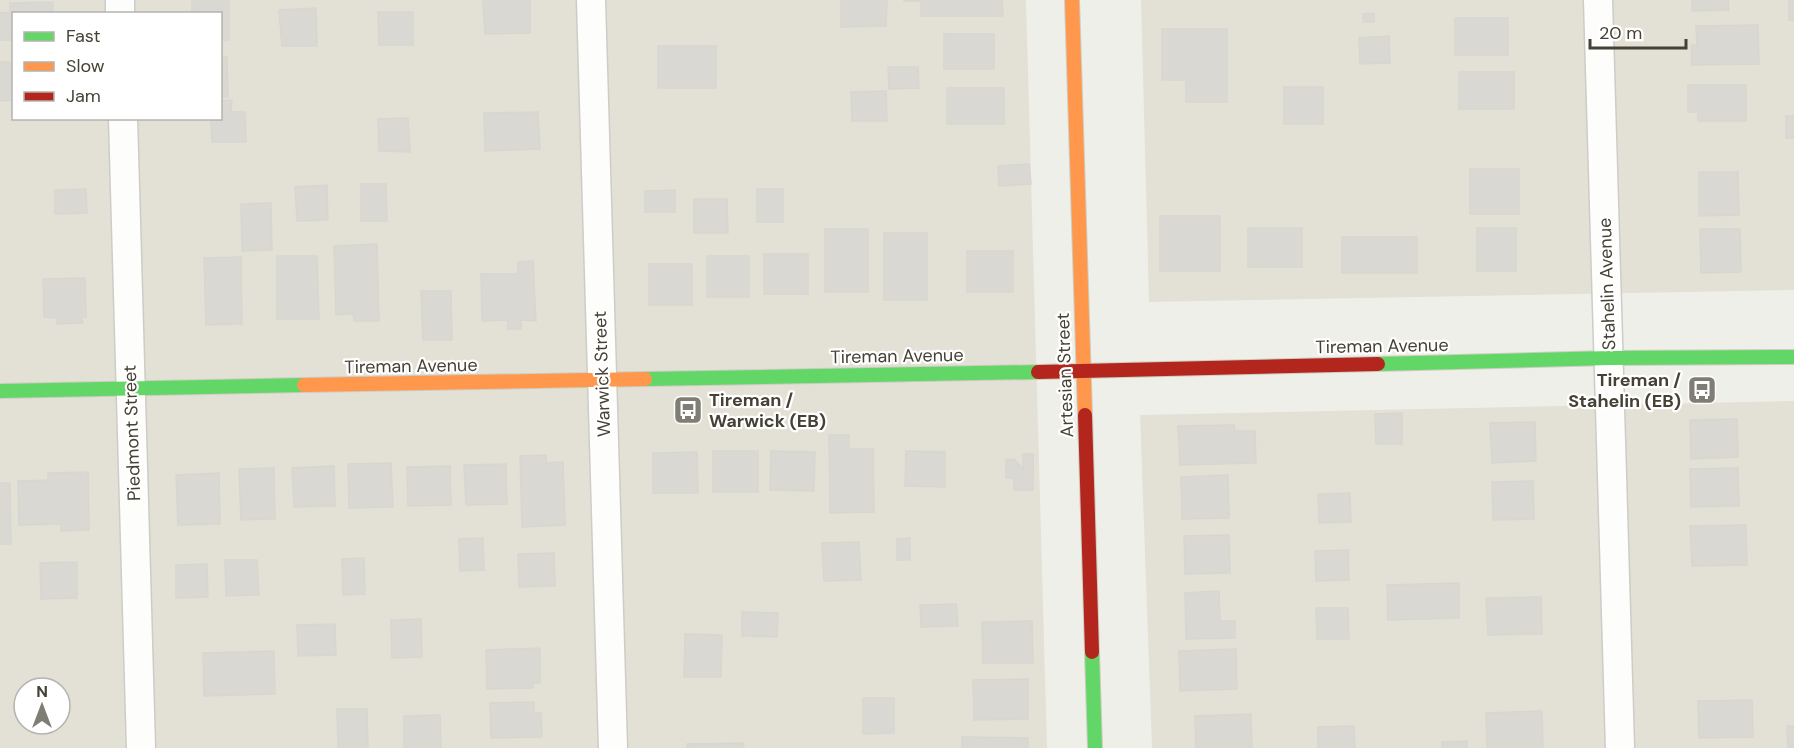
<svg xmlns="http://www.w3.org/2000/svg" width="1794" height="748" font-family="'DM Sans',sans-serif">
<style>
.residential{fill:#e3e1d6;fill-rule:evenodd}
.building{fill:#d9d8d2;stroke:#d7d6cf;stroke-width:1.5}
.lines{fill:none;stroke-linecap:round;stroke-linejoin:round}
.street-casing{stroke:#cdccc7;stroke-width:31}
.fast-casing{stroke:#cecdc0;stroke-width:16}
.slow-casing{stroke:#cecdc0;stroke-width:16}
.jam-casing{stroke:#cecdc0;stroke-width:16}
.street{stroke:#fdfdfc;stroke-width:28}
.fast{stroke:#63d668;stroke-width:14}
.slow{stroke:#ff974d;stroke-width:14}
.jam{stroke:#b3261e;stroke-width:14}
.labels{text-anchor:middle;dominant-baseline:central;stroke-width:4.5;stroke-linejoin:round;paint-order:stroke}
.street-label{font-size:18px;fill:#454135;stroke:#fff}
.poi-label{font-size:18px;font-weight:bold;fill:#454135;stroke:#fff;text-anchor:end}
</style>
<rect width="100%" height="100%" fill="#efefe9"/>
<path class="residential" d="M0,0H1026L1047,748H0ZM14,14H220V118H14ZM24,688H60V724H24Z
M1141,0H1794V290L1149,302Z
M1794,401V748H1152L1140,415Z"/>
<path class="building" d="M192,0H229V40H220V14H184L192,13Z
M483,0H530V33L485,34Z
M841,0H887L886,26L841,27Z
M904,0H1002L1003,16H921V1H904Z
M1692,0H1728L1729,10L1692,11Z
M1789,0H1794V20H1789Z
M53,2V14H14V40H0V13L10,12V3Z
M316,8L317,46H282L279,10Z
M378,12H413V45H379Z
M1374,13V22H1363V14Z
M1455,18H1508V55H1455Z
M1758,25L1759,64L1692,65L1691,45H1697L1696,26Z
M1162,29H1227V102H1186V80H1162Z
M944,34H994V69H944Z
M1389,36L1390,63L1360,64L1359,38Z
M658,46H716V88H658Z
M227,57L228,97H220V58Z
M0,62H14V100L0,101Z
M888,67H918L919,88L889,89Z
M1459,72H1514V109H1459Z
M1688,85H1746V121H1698V112H1688Z
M1284,87H1323V124H1284Z
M947,88H1004V124H947Z
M886,91L887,121H852L851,92Z
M232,100L231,112H245L246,142H212L211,118H220V101Z
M538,112L540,149L485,151L484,113Z
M1786,116H1794V138H1786Z
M408,118L410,152L379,151L378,119Z
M1029,164L1031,184L999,186L998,166Z
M1470,169H1519V214H1470Z
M1699,172H1738L1739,215L1699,216Z
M361,184H386L387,221H361Z
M327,185L328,220L297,221L295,187Z
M86,189L87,213L55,214V190Z
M757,189H783V222H757Z
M675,190V212H645V191Z
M694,199H727L728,233H694Z
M271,203L272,250L242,251L241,204Z
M1160,216H1220V271H1160Z
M1248,228H1302V267H1248Z
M1477,228H1516V271H1477Z
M825,229H868V292H825Z
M1700,229H1740L1741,272L1701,273Z
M884,233H927V300H884Z
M1342,237H1417V273H1342Z
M377,244L379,321H354L353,314L336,315L334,246Z
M967,251H1013V292H967Z
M764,254H808V294H764Z
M277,256H317L319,319H277Z
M707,256H749V297H707Z
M241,257L242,324L206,325L204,258Z
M533,261L536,321L521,320V329H508L507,320L482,321L481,274H518V262Z
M649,264H692V305H649Z
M85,278L86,317H81L83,323L57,324V318L44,317L43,279Z
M421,291H451L452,340H423Z
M1402,413V444H1376L1375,414Z
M1737,419L1738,457L1691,459L1690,420Z
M1535,422L1536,461L1492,463L1490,423Z
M1234,425L1235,431H1255L1256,463L1180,465L1178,426Z
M829,435H849V449H873L874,512L830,513Z
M713,451H758V492H713Z
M771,451L815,452L814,491L770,490Z
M906,451L945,452V487L905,486Z
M697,452L698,493H653V453Z
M1023,454H1033V490H1014V478H1006V460L1014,459L1023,469Z
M546,455V463L563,462L565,525L522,527L520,456Z
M391,463L393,507L349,508L348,464Z
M506,464L507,504L466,505L464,465Z
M334,466L335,506L294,507L292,468Z
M450,466L451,505L408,506L407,467Z
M274,468L275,519L241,520L239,469Z
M1738,468L1739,506L1691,507L1690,469Z
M88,472L89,530L61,531V524L19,525L18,481L48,480V473Z
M219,473L220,524L178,525L176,475Z
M1228,475L1229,518L1182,519L1181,477Z
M1533,481L1534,519L1493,520L1492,482Z
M0,483H10L11,544H0Z
M1350,493L1351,522L1319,523L1318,494Z
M1746,525L1747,565L1692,566L1690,526Z
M1229,535L1230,573L1185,574L1184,536Z
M483,538L484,570L460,571L459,539Z
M910,538V560H897V539Z
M859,542L861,580L824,581L822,543Z
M1348,550L1349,580L1316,581L1315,551Z
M554,553L555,586L519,587L518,554Z
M364,558L365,594L343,595L342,559Z
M225,560H257L259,595L226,596Z
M77,562V598L41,599L40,563Z
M207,564L208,597L176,598V565Z
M1459,583V618L1388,620L1387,585Z
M1219,591L1220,621H1235V638L1186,639L1185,593Z
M1541,597L1542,634L1488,635L1486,598Z
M956,604L958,626L921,627L920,605Z
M1316,608H1348L1349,639H1317Z
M742,612L778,613L777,637L742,636Z
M421,619L422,657L392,658L391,620Z
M1032,621L1033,663H983L982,622Z
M335,624L336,655L298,656L297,625Z
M685,634L722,635L721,677H684Z
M540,648V683H533V688L487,689L486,650Z
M1236,649L1237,689L1180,691L1179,651Z
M274,651L275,694L204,696L203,653Z
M1028,679V719L974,720L973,680Z
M863,698H894V733L863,734Z
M1752,700L1753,737L1699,738L1698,701Z
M534,702V713H541L542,737L491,738L490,703Z
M337,709H367L368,748H338Z
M1542,711L1543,748H1487L1486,713Z
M1251,714L1252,748H1196L1195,716Z
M440,715L441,748H404V716Z
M1354,726L1355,748H1318V727Z
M1787,726H1794V747H1788Z
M962,737L1028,738V748H962Z
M1467,741V748H1442V742Z
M743,743L744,748H687V744Z"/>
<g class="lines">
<g class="street-casing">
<path id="street" d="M120,0V14
M591,0L613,748
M1598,0L1620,748
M123,118L141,748"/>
</g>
<g class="fast-casing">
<path id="fast" d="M1378,364L1609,358L1794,357
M645,379L1038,372
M0,391L304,385
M1092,652L1095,748"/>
</g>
<g class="slow-casing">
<path id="slow" d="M1072,0L1085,415
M304,385L645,379"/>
</g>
<g class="jam-casing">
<path id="jam" d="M1038,372L1378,364
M1085,415L1092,652"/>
</g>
<use href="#street" class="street"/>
<use href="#fast" class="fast"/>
<use href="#slow" class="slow"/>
<use href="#jam" class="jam"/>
</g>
<defs>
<g id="bus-square" transform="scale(1.5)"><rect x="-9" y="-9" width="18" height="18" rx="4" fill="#807e74" stroke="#fff"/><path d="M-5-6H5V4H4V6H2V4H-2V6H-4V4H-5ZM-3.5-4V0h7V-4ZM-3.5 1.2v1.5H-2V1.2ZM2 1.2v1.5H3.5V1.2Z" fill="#fff"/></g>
</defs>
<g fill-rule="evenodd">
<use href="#bus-square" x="1702" y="390"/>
<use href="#bus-square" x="688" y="410"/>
</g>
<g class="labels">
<g class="street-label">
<text transform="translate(1607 284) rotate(-92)">Stahelin Avenue</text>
<text transform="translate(1382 346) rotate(-1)">Tireman Avenue</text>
<text transform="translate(897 356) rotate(-1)">Tireman Avenue</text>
<text transform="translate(411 366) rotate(-1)">Tireman Avenue</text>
<text transform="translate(602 374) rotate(-92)">Warwick Street</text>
<text transform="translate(1065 375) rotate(-92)">Artesian Street</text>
<text transform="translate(132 433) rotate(-92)">Piedmont Street</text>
</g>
<g class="poi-label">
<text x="1681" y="380">Tireman /<tspan x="1681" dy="21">Stahelin (EB)</tspan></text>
<text x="709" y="400" text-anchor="start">Tireman /<tspan x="709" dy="21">Warwick (EB)</tspan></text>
</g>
</g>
<rect x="12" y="12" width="210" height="108" fill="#ffffff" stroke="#b5b3ae" stroke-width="1.5"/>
<rect x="24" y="32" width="30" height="9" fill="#63d668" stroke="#b5b3ae" stroke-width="1.5"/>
<text x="66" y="42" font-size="18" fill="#454135">Fast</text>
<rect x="24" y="62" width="30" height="9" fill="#ff974d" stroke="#b5b3ae" stroke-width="1.5"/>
<text x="66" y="72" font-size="18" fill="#454135">Slow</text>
<rect x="24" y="92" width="30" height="9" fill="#b3261e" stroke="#b5b3ae" stroke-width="1.5"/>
<text x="66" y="102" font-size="18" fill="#454135">Jam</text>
<g transform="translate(42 706)"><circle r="28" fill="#ffffff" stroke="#b5b3ae" stroke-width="1.5"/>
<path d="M0-4.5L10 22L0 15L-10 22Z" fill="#807e74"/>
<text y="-9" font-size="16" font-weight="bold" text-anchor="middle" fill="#454135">N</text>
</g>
<path d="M1590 39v9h96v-9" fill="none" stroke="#454135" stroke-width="3"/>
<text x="1599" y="39" font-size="18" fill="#454135" stroke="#ffffff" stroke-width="4.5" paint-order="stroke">20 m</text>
</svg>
